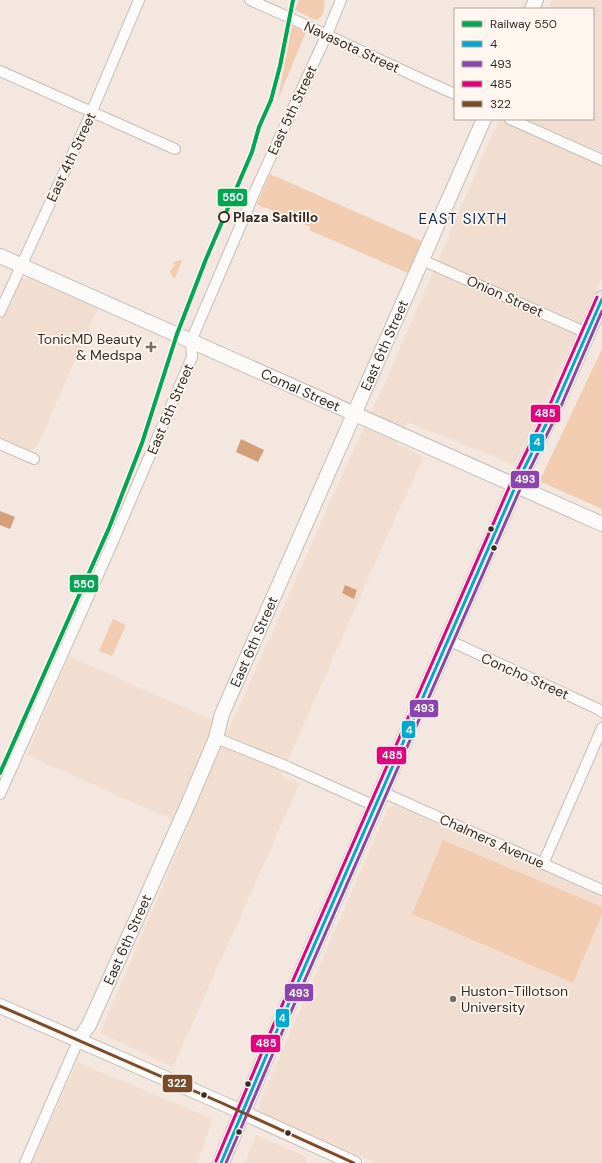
<svg xmlns="http://www.w3.org/2000/svg" width="602" height="1163" font-family="'DM Sans',sans-serif">
<style>
.built{fill:#f2ded1}
.green{fill:#f2ccb0}
.water{fill:#d29f78}
.lines{fill:none;stroke-linecap:round;stroke-linejoin:round}
.street-casing{stroke:#c6beb8;stroke-width:12}
.secondary-casing{stroke:#c6beb8;stroke-width:16}
.primary-casing{stroke:#cac4c1;stroke-width:18}
.street{stroke:#fdfbfa;stroke-width:10}
.secondary{stroke:#fdfbfa;stroke-width:14}
.primary{stroke:#ebe3dc;stroke-width:16}
.bus-1-casing{stroke:#fff6f0;stroke-width:6}
.bus-2-casing{stroke:#fff6f0;stroke-width:6}
.bus-3-casing{stroke:#fff6f0;stroke-width:6}
.bus-4-casing{stroke:#fff6f0;stroke-width:6}
.bus-1{stroke:#00a9ce;stroke-width:3}
.bus-2{stroke:#8e44ad;stroke-width:3}
.bus-3{stroke:#e5007d;stroke-width:3}
.bus-4{stroke:#7a4b2a;stroke-width:3}
.rail-1-casing{stroke:#fff6f0;stroke-width:7}
.rail-1{stroke:#00a651;stroke-width:4}
.stop-dot{fill:#fff6f0;stroke:#342d27;stroke-width:2}
.poi-dot{fill:#776e68;stroke:#fff6f0;stroke-width:1.5}
.bus-dot{fill:#342d27;stroke:#fff6f0;stroke-width:1.5}
.labels{text-anchor:middle;dominant-baseline:central;stroke-width:3.5;stroke-linejoin:round;paint-order:stroke}
.street-label{font-size:14px;fill:#342d27;stroke:#fff6f0}
.stop-label{font-size:14px;font-weight:bold;fill:#342d27;stroke:#fff6f0;text-anchor:start}
.poi-label{font-size:14px;fill:#342d27;stroke:#fff6f0;text-anchor:end}
.neighbourhood-label{font-size:15px;letter-spacing:1px;fill:#082a5d;stroke:#fff6f0}
.line-badge{stroke:#fff6f0;stroke-width:1.5}
.badge-label{font-size:11px;text-anchor:middle;font-weight:bold;fill:#fff}
</style>
<rect width="100%" height="100%" fill="#f3e7e0"/>
<path class="built" d="M552,0H602V277L543,406L514,465L407,422L397,444L424,457L387,536L289,758L282,776L300,783L173,1067L100,1033L188,827L27,755L69,656L210,719L228,732L347,464L388,376L499,119H593V9H548Z
M29,278L98,308L38,444L34,449L29,450L0,437V322L4,312L11,305L14,299V293L22,279Z
M393,806L399,807L602,897V1163H376L265,1114L261,1111L259,1109L260,1102L387,811L388,808Z
M77,1062L213,1119L197,1163H32Z
M256,1135L307,1157L306,1163H245Z"/>
<path class="green" d="M299,0H324C324,9 326,14 317,20L313,19L295,10Z
M292,26L306,32L278,99Z
M270,174L424,242L409,273H408L309,230L310,227L265,207L264,208L257,204Z
M180,260L182,261L175,278H173L170,271L175,265L173,264L174,262Z
M602,349V509L541,482V478Z
M113,619L126,625L112,656L99,651Z
M443,840L602,907V914L573,983L412,914Z"/>
<path class="water" d="M241,439L264,450L258,462L236,452Z
M0,511L15,517L10,529L0,525Z
M345,585L357,590L354,599L342,593Z"/>
<g class="lines">
<g class="street-casing">
<path id="street" d="M250,0C319,30 386,64 455,94
M0,71L175,149
M510,119L602,160
M422,260L587,333
M0,312L89,118L139,0
M0,444L34,459
M448,640L598,709L602,712
M216,738L288,767L375,806
M382,792L602,890
M0,794L111,546L192,357L191,341L257,187L327,34L341,0
M543,864L602,728
M25,1163L78,1041"/>
</g>
<g class="secondary-casing">
<g id="secondary">
<path d="M532,9L536,0"/>
<path id="s1" d="M0,256L602,524"/>
<path d="M0,1006L224,1104L354,1163"/>
<path id="s2" d="M78,1041L89,1025L189,802L216,738L222,714L484,119"/>
</g>
</g>
<g class="primary-casing">
<path id="primary" d="M221,1163L281,1021L516,485L556,404L602,299"/>
</g>
<use href="#street" class="street"/>
<use href="#secondary" class="secondary"/>
<use href="#primary" class="primary"/>
<g class="bus-1-casing">
<path id="bus-1" d="M221,1163L281,1021L516,485L556,404L602,299"/>
</g>
<g class="bus-2-casing">
<path id="bus-2" d="M226,1163L286,1023L521,487L561,406L602,311"/>
</g>
<g class="bus-3-casing">
<path id="bus-3" d="M216,1161L276,1019L511,483L551,402L597,297"/>
</g>
<g class="bus-4-casing">
<path id="bus-4" d="M0,1006L224,1104L354,1163"/>
</g>
<use href="#bus-1" class="bus-1"/>
<use href="#bus-2" class="bus-2"/>
<use href="#bus-3" class="bus-3"/>
<use href="#bus-4" class="bus-4"/>
<g class="rail-1-casing">
<path id="rail-1" d="M0,773L109,528L142,443L177,334L206,259L252,152L259,127L271,100L280,66L293,0"/>
</g>
<use href="#rail-1" class="rail-1"/>
</g>
<circle class="stop-dot" cx="224" cy="217" r="5"/>
<g class="poi-dot">
<path d="M149 341h4v4h4v4h-4v4h-4v-4h-4v-4h4z"/>
<circle cx="453" cy="999" r="4"/>
</g>
<g class="bus-dot">
<circle cx="491" cy="529" r="3.5"/>
<circle cx="494" cy="548" r="3.5"/>
<circle cx="248" cy="1084" r="3.5"/>
<circle cx="204" cy="1095" r="3.5"/>
<circle cx="239" cy="1132" r="3.5"/>
<circle cx="288" cy="1133" r="3.5"/>
</g>
<g class="labels">
<g class="street-label">
<text transform="translate(352 47) rotate(25)">Navasota Street</text>
<text transform="translate(292 110) rotate(-65)">East 5th Street</text>
<text transform="translate(71 157) rotate(-65)">East 4th Street</text>
<text transform="translate(505 296) rotate(24)">Onion Street</text>
<text stroke="none"><textPath href="#s2" startOffset="761">East 6th Street</textPath></text>
<text stroke="none"><textPath href="#s1" startOffset="329">Comal Street</textPath></text>
<text transform="translate(170 409) rotate(-67)">East 5th Street</text>
<text stroke="none"><textPath href="#s2" startOffset="437">East 6th Street</textPath></text>
<text transform="translate(525 676) rotate(24)">Concho Street</text>
<text transform="translate(492 841) rotate(24)">Chalmers Avenue</text>
<text stroke="none"><textPath href="#s2" startOffset="113">East 6th Street</textPath></text>
</g>
<g class="stop-label">
<text x="233" y="217">Plaza Saltillo</text>
</g>
<g class="poi-label">
<text x="142" y="339">TonicMD Beauty<tspan x="142" dy="16">&amp; Medspa</tspan></text>
<text x="461" y="991" text-anchor="start">Huston-Tillotson<tspan x="461" dy="16">University</tspan></text>
</g>
<g class="neighbourhood-label">
<text x="463" y="219">EAST SIXTH</text>
</g>
</g>
<g class="line-badge">
<rect x="217" y="188" width="31" height="19" rx="4" fill="#00a651"/>
<rect x="530" y="404" width="31" height="19" rx="4" fill="#e5007d"/>
<rect x="529" y="433" width="16" height="19" rx="4" fill="#00a9ce"/>
<rect x="510" y="470" width="30" height="19" rx="4" fill="#8e44ad"/>
<rect x="69" y="574" width="30" height="19" rx="4" fill="#00a651"/>
<rect x="409" y="699" width="30" height="19" rx="4" fill="#8e44ad"/>
<rect x="401" y="720" width="15" height="19" rx="4" fill="#00a9ce"/>
<rect x="376" y="746" width="31" height="19" rx="4" fill="#e5007d"/>
<rect x="284" y="983" width="30" height="19" rx="4" fill="#8e44ad"/>
<rect x="275" y="1008" width="15" height="20" rx="4" fill="#00a9ce"/>
<rect x="250" y="1034" width="31" height="19" rx="4" fill="#e5007d"/>
<rect x="162" y="1074" width="31" height="19" rx="4" fill="#7a4b2a"/>
</g>
<g class="badge-label">
<text x="233" y="201">550</text>
<text x="545" y="417">485</text>
<text x="537" y="446">4</text>
<text x="525" y="483">493</text>
<text x="84" y="588">550</text>
<text x="424" y="712">493</text>
<text x="409" y="734">4</text>
<text x="392" y="759">485</text>
<text x="299" y="997">493</text>
<text x="282" y="1022">4</text>
<text x="266" y="1047">485</text>
<text x="177" y="1087">322</text>
</g>
<rect x="454" y="8" width="140" height="112" fill="#fff6f0" stroke="#aea6a0"/>
<rect x="462" y="21" width="20" height="6" fill="#00a651" stroke="#aea6a0"/>
<text x="490" y="28" font-size="12" fill="#342d27">Railway 550</text>
<rect x="462" y="41" width="20" height="6" fill="#00a9ce" stroke="#aea6a0"/>
<text x="490" y="48" font-size="12" fill="#342d27">4</text>
<rect x="462" y="61" width="20" height="6" fill="#8e44ad" stroke="#aea6a0"/>
<text x="490" y="68" font-size="12" fill="#342d27">493</text>
<rect x="462" y="81" width="20" height="6" fill="#e5007d" stroke="#aea6a0"/>
<text x="490" y="88" font-size="12" fill="#342d27">485</text>
<rect x="462" y="101" width="20" height="6" fill="#7a4b2a" stroke="#aea6a0"/>
<text x="490" y="108" font-size="12" fill="#342d27">322</text>
</svg>
